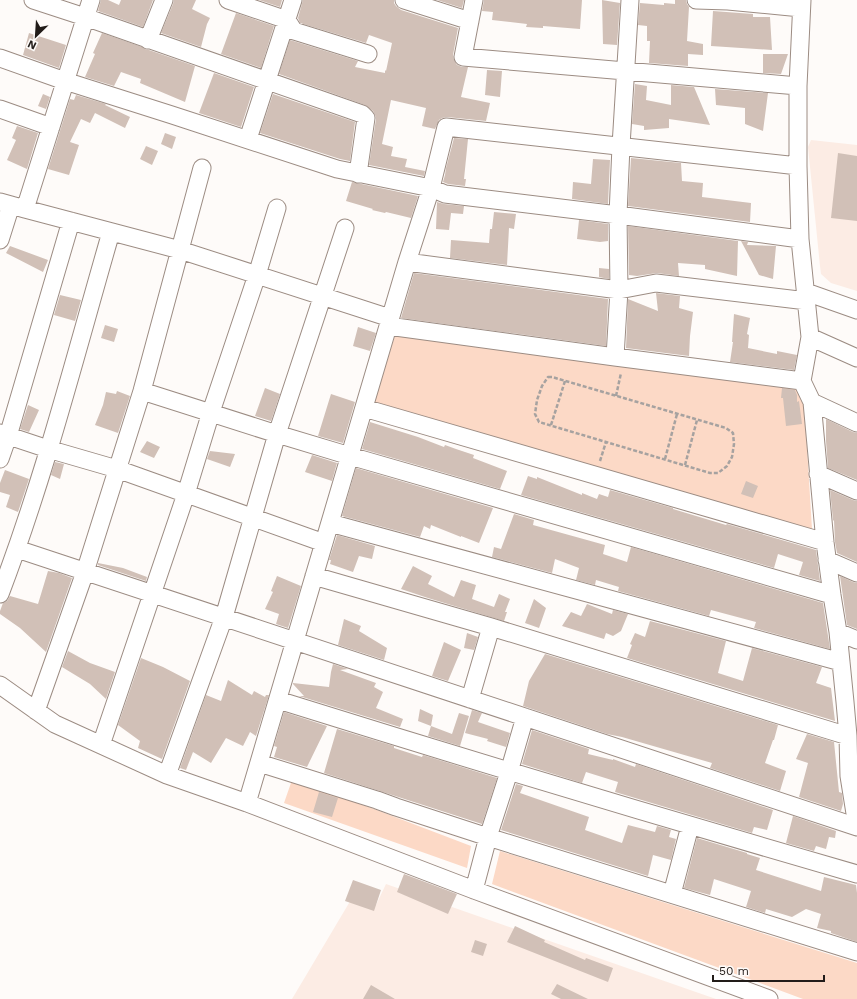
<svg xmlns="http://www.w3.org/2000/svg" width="857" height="999" font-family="'Work Sans',sans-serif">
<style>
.built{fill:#fcece4}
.green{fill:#fcd9c6}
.building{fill:#d1c0b7}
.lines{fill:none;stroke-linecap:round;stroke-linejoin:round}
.minor-casing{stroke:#9c8c83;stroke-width:19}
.path{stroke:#a6a2a0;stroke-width:2.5;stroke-dasharray:4 2;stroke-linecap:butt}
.minor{stroke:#fff;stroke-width:17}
</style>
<rect width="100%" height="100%" fill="#fefbf9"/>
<path class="built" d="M811,140L857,145V291L831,283L821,274L820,266L808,147Z
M386,884L716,999H292L352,898L376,905Z"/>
<path class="green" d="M395,335L803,382L812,529L374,404Z
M292,780L374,809L471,846L467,868L284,803Z
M500,851L857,963V999H803L492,884Z"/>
<path class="building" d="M101,0H108L119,5L121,0H153L143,27L98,11Z
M174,0H196L192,9L210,18L207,24L201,47L161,33L173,4Z
M259,0H282L280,7Z
M303,0H394V3L396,6L401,10L458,28L453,55L454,60L457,65L462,67H468L461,97L490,103L486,121L447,117L442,118L439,120L435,129L422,126L426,108L391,100L382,144L393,147L391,156L407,159L405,167L425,171L424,176L369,165L376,119L375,115L373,111L365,105L279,74L290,40L358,61L355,67L385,73V70L386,71L392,43L369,35L366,43L300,23L298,18Z
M437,0H464L462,8Z
M484,0H582L580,29L543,26V28L526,27L527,24L492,20L493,12L482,11Z
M602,0L620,3L617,45L603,44Z
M675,0H686L687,4L689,7L687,41L703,44V55L688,54V66L649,63L650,41H647V26L638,25L640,3L664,5V3L675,4Z
M713,11L753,14V17H770L772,50L711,46Z
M236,13L274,26L261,68L221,54Z
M29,33L66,45L59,68L23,55Z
M102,33L142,47L145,49L149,50L195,66L185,102L140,83L141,79L121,72L114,86L85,77L95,54L93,53Z
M763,54H788L781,74L763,73Z
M487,70L502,71L500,97L485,95Z
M214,73L254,87L241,127L199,113Z
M635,84L647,86L646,100L671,105V85L694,87L710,125L669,119V128L644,130V126L632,124Z
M715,89L768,93L763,131L745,124V108L716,105Z
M43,94L50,97L46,109L38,106Z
M273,94L355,122L350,161L340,159L260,133Z
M76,95L106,104L105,105L130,117L125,128L95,113L90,123L81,119L70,142L79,145L69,175L48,169L70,99L74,100Z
M17,126L38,133L27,169L7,160L16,140L12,138Z
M165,133L176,137L172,149L161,144Z
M454,138L468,139L464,179H466L465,186L448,184L443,182L445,175L446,168Z
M146,146L158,151L152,165L140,159Z
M838,153L857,156V221L831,218Z
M631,158L681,163L682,181L703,183L702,197L751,203L750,222L628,206Z
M593,159L610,160L608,204L572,199L573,182L591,184Z
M352,182L418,196L411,218L386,212L385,213L372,210L373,209L346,201Z
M437,202L444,204L464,206L463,214L451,213L449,230L436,229Z
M494,212L516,214L514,229L509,228L507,265L450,258L451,240L489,243L490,229H492Z
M579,220L608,224V241L600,242L577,239Z
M628,226L738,241L737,276L705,269V265L678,263L679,276L657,273L637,276L629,275Z
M741,241L748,242L747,245L776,246L773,279L759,275Z
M10,246L48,260L43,272L6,253Z
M599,268L609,269V279L599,277Z
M414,273L608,299L606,346L401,318Z
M656,293L680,296L679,308L693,312L690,336L689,356L626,348L628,299L658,311Z
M60,295L81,300L75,321L54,315Z
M734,314L750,318L747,334L749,335L748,348L777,354V351L797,355L794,370L730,362L733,342H732Z
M105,325L118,329L114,342L101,338Z
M358,327L376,333L370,351L353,346Z
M265,388L280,394L271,421L255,416Z
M782,388L795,390L797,395V402L799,401L802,424L786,426L783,398H781Z
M117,391L130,396L118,433L95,425L103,405L106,392L116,394Z
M331,394L355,402L343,443L318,436Z
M28,405L39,410L29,432L20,429Z
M826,419L853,432L857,433V480L828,468L826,441Z
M370,422L418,437L444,447L445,445L456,449L474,455L473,458L507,471L500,489L362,449Z
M147,441L160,447L154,458L140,452Z
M210,451L235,454L230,467L207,459Z
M312,455L337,463L332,481L305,472Z
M55,462L64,464L60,479L51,475Z
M356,468L493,508L479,543L461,536V537L431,525L430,529L424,526L420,537L342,516Z
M5,470L29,479L18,512L6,507L10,495L0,492V483Z
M528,476L537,479V477L582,495V493L597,499L599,494L608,497L610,490L673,508V509L726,525L727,524L816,550L820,581L799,575L803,562L778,554L774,568L521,495Z
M746,481L758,486L753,498L741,494Z
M830,490L853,500L857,501V562L837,553L835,542L834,521L833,520Z
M514,514L534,520L533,525L605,545L603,554L627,562L631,547L823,603L830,649L754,628L756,622L711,610L709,616L618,591L619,587L596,580L595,585L576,580L579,568L555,559L552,573L492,557L494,547L501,549Z
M337,535L375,546L372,559L359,556L353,572L330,564L331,560H329Z
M98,563L123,568L147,577L146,581L98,565Z
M413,566L432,576L428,584L454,597L461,580L476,585L472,599L494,607L499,594L510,599L505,612H507L504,621L428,598L401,589Z
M48,571L59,573L72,578L46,652L20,628L0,614V611L3,603L7,601L10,596L38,604Z
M277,576L301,586L288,628L276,624L279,614L265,609L273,592L271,591Z
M840,576L853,582L857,583V629L847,625Z
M534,599L546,608L539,628L525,623Z
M587,604L612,614L613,610L628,614L621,631L613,636L606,633L604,639L562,626L571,612L581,616Z
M344,619L361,626L359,631L387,648L384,660L338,645Z
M650,621L726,641L718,673L743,681L752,648L822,667L816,683L831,688L835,721L627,658L632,645L630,644L635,633L645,637Z
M467,633L478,637L474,650L464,648Z
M444,642L461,650L448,681L432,676Z
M68,651L90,663L115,672L106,699L90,684L62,667Z
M545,654L778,725L774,740H773L765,763L786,771L780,791L710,768L712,763L622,737L607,734L523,706L529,681Z
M141,658L163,667L190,681L162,759L138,748L140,741L118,725Z
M333,664L348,669L340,670L376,683L374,687L383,692L376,708L403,719L400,727L299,696H304L293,684V683L329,687L331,672Z
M228,680L252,695L254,691L265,697L266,695H269L256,736L250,732L243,746L226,738L211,763L193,752L186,770L180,768L206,695L221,701Z
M420,709L433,715L431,726L418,721Z
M472,710L482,713L478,722L510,733L506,747L487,741L488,739L465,733Z
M284,712L327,726L307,767L274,757L277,747L274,746Z
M459,713L469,716L460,746L428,736L431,726L452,734Z
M337,729L394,746V748L422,757L423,755L497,778L482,824L324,773Z
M532,730L589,749L588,754L613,760V759L635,767L636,764L773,810L767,830L754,827L752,833L615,792L618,782L586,772L582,783L522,764Z
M807,734L834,742L839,792L842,793L843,804L841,811L799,797L808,763L796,759Z
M516,784L523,786L520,793L589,817L585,830L622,843L628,825L655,832L657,826L671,830L669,837L676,839L671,860L653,855L648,876L501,830Z
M319,792L338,798L332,817L313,812Z
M793,816L836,831L835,838L829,837L826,849L816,846L814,851L786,843Z
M697,838L747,853V854L760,858L756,870L821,891L824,877L856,885L857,893V942L831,933V931L817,928L821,914L806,909L792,917L766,909L765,913L746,907L751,891L714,879L710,895L684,888Z
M404,874L457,894L448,914L397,892Z
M353,880L381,890L374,911L345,901Z
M515,926L545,940L544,942L585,960L586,958L613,968L608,982L507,942Z
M475,940L487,944L483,956L471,952Z
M557,984L588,999H561L551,994Z
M371,985L395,999H363Z"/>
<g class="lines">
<g class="minor-casing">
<path id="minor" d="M33,0L85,17L362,114L366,118L358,174
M228,0L287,20L294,31L368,54
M404,0L470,21
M474,0L463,57L798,86
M696,0L728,1L801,8
M802,0L798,86V166L800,239L810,337L802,381L812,402L825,542L832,595L838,632L845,702L848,736L849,776L857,826
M148,40L164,0
M0,58L65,81L172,115L337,169L431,188L445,194L618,215L800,239
M0,109L51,127
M248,139L293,0
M0,202L25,209L91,0
M25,209L180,250L390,318
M0,240L11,205
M407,262L619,290L656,283L807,301
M806,292L857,310
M388,326L615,357L802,381
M810,337L857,358
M615,357L619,290L618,215L621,146L630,0
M142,391L277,434L350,456L832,595
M812,402L857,423
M364,408L825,542
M0,433L48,449L117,469L324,543
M0,459L8,436L71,221
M818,474L857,491
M330,523L841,662
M17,549L857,827
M827,560L857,573
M314,576L491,627L848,736
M0,594C45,476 76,353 111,232
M838,632L857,640
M0,685L55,724L167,775L247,803L474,890L769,999
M470,699L491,627
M278,700C470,760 663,818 857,874
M36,711L85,572L142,391L202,168
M101,745L186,494L211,412L257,275L277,208
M259,763L377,800L396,807L488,837L857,952
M167,775L224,617L277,434L345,228
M247,803L407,262L431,188L446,127L798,166
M474,890L488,837L509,772L525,717
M672,894L690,826"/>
</g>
<path class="path" d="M548,377H552L726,428L733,433L734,444L732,457L727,466L718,473H710L539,422L535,414L537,400L542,386Z
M616,396L621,373
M551,425L565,381
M665,459L677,414
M600,461L606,442
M685,465L697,420"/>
<use href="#minor" class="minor"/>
</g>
<g transform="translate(36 36) rotate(205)" stroke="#fefbf9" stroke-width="3" paint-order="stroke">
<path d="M0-3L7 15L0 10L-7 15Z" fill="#221c19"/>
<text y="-6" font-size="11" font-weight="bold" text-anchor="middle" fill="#221c19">N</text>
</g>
<path d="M713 975v6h111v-6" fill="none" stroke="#221c19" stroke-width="2"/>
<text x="719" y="975" font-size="12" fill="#221c19" stroke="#fefbf9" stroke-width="3" paint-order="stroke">50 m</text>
</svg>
